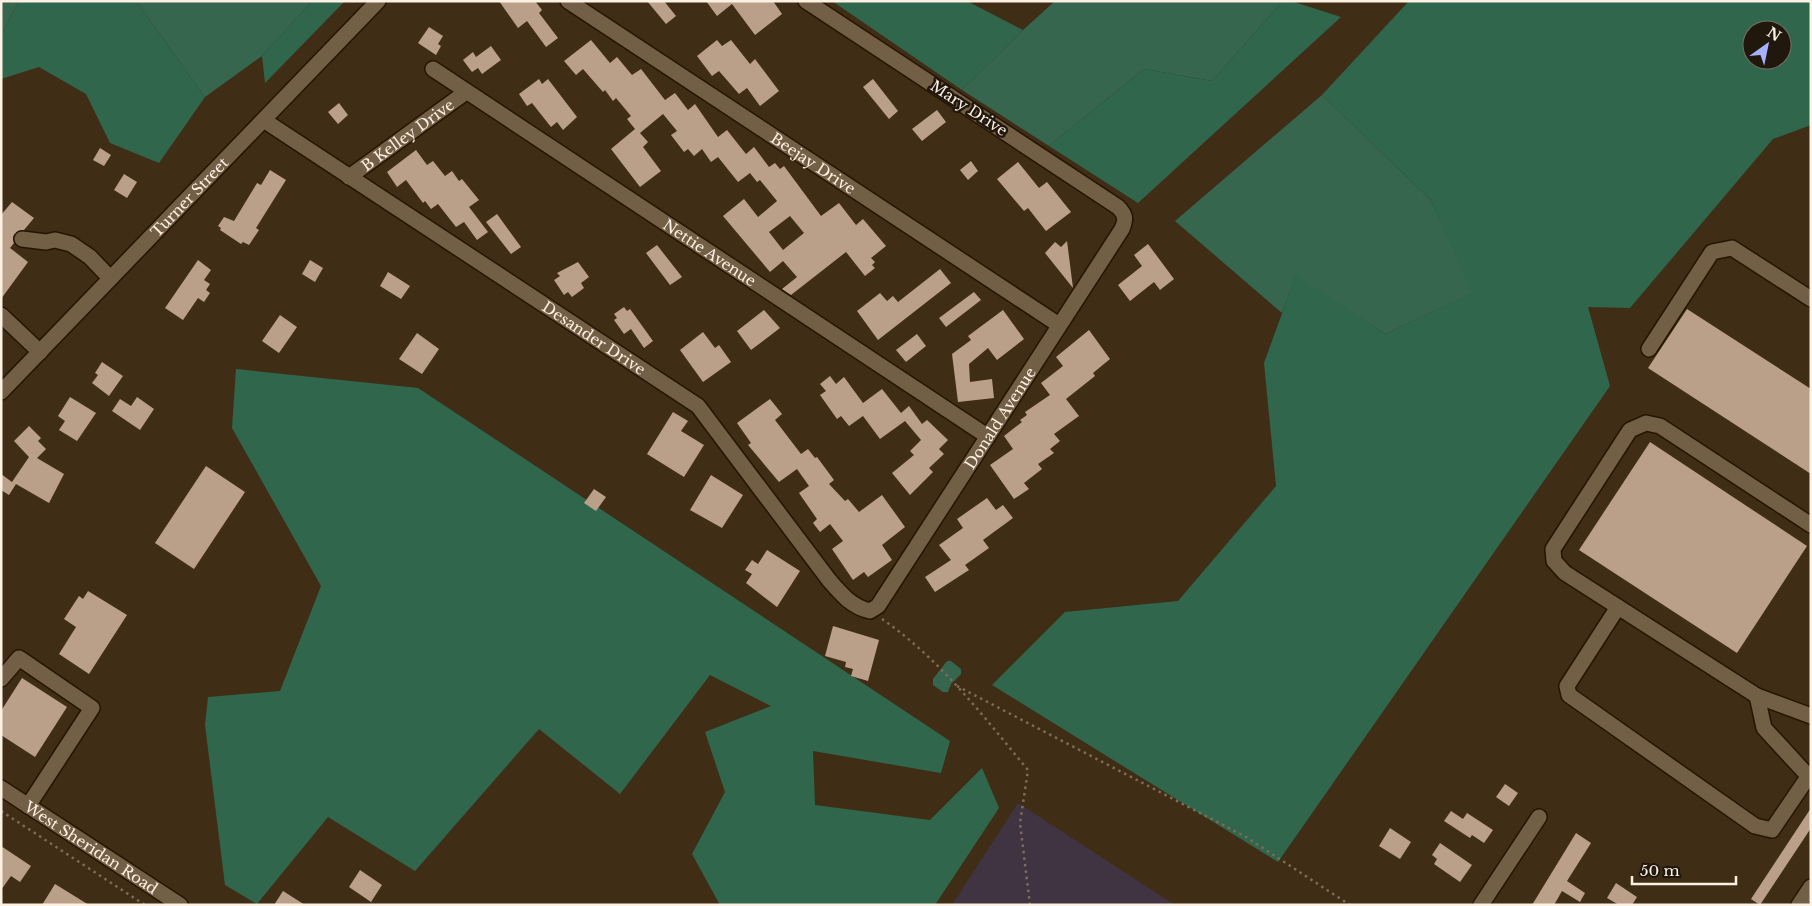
<svg xmlns="http://www.w3.org/2000/svg" width="1812" height="906" font-family="'Libre Baskerville',serif">
<style>
.education{fill:#403443}
.green{fill:#36664e}
.forest{fill:#30674c;fill-rule:evenodd}
.building{fill:#bba089;fill-rule:evenodd}
.lines{fill:none;stroke-linecap:round;stroke-linejoin:round}
.minor-casing{stroke:#261500;stroke-width:18}
.path{stroke:#7d6c58;stroke-width:2.5;stroke-dasharray:2.5 4;stroke-linecap:butt}
.minor{stroke:#735e46;stroke-width:15}
.labels{text-anchor:middle;dominant-baseline:central;stroke-width:5;stroke-linejoin:round;paint-order:stroke}
.street-label{font-size:15px;fill:#fdf1e3;stroke:#20170d}
</style>
<rect width="100%" height="100%" fill="#402d16"/>
<path class="education" d="M1018,803L1175,905H952Z"/>
<path class="green" d="M1,1H19L1,35Z
M136,1H312L262,56L205,97Z
M1055,1H1283L1212,81L1144,69L1049,146L962,90L1023,30Z
M1322,95L1431,200L1473,293L1385,334L1296,276L1282,313L1175,221Z
M947,661H951L961,669V674L951,684L948,692H943L933,685V679Z"/>
<path class="forest" d="M19,1H136L205,97L159,163L110,143L86,94L39,67L1,79V35Z
M312,1H345L265,83L262,56Z
M832,1H967L1023,30L962,90Z
M1283,1H1291L1341,17L1138,203L1049,146L1144,69L1212,81Z
M1409,1H1811V125L1773,139L1630,308L1588,307L1610,386L1278,862L992,685L1065,612L1178,601L1276,486L1264,363L1296,275L1385,334L1472,293L1431,200L1322,95ZM1752,30H1782V60H1752Z
M236,369L418,388L950,741L941,773L813,751L815,805L930,820L982,768L999,808L935,905H720L692,854L725,792L705,732L771,706L710,675L620,794L539,729L415,871L328,817L257,904L225,885L205,725L208,697L280,691L321,586L232,428Z"/>
<path class="building" d="M499,1H535L542,10L539,13L558,38L546,47L527,21L518,28Z
M647,1H664L676,16L666,24Z
M706,1H773L782,14L755,35L732,4L717,16Z
M429,27L443,36L438,44L441,46L436,55L418,43Z
M591,40L610,63L617,57L632,75L641,69L665,100L675,93L688,110L695,104L718,137L727,130L746,154L754,147L769,167L775,163L780,169L784,166L821,216L839,203L856,225L863,219L886,246L871,258L875,262L872,265L875,268L865,276L846,252L791,295L782,289L797,277L783,261L770,272L723,216L744,199L758,217L777,201L760,180L757,182L750,173L738,182L718,157L711,162L702,149L694,156L688,149L684,152L671,135L677,131L663,114L640,133L648,142L643,147L661,171L640,187L611,149L635,129L627,119L631,116L616,98L613,101L605,90L603,92L583,69L576,75L564,61ZM790,216L804,233L783,250L769,232Z
M717,40L722,46L731,40L750,64L755,59L779,91L760,106L747,88L739,94L719,71L712,76L697,56Z
M491,46L501,60L482,74L478,68L472,72L463,60L473,52L476,57Z
M539,79L542,84L548,79L577,117L563,130L557,122L551,127L532,103L527,106L519,94Z
M873,79L898,111L889,119L863,87Z
M339,103L348,115L338,124L328,112Z
M937,110L946,122L922,141L912,129Z
M100,148L111,155L104,166L93,160Z
M416,150L427,165L433,161L445,176L452,171L459,181L462,179L479,200L469,207L488,232L477,240L464,222L456,227L438,204L431,209L425,201L423,203L406,180L397,187L387,172Z
M971,161L978,171L968,180L960,170Z
M1018,162L1039,188L1047,182L1071,212L1046,231L1028,208L1024,211L997,179Z
M270,170L286,180L256,228L259,230L249,245L243,242L241,244L220,230L221,228L218,226L224,217L234,221L257,183L261,185Z
M124,174L137,182L127,198L114,190Z
M12,202L34,218L24,230L18,231L13,237L14,243L10,248L28,262L1,299V215Z
M497,214L521,247L511,254L486,222Z
M1067,241L1073,288L1045,253L1055,242L1061,247Z
M1148,244L1174,279L1160,290L1154,282L1130,301L1118,285L1142,266L1134,255Z
M657,245L682,277L670,285L646,253Z
M198,260L211,270L204,280L210,284L206,290L210,293L204,302L198,298L183,320L165,308Z
M310,260L323,268L315,282L302,274Z
M578,262L589,277L581,283L584,288L572,297L568,292L564,295L554,280L560,276L557,273Z
M940,269L951,283L878,340L857,311L880,293L887,301L893,296L898,302Z
M388,272L410,286L401,299L380,286Z
M974,292L981,300L946,327L939,318Z
M624,307L627,311L630,309L653,341L644,348L631,329L624,334L614,320L617,318L614,314Z
M1687,309L1811,389V474L1648,368Z
M764,310L780,328L751,350L737,331Z
M1003,310L1024,339L997,360L988,348L969,364L970,382L992,379L994,398L958,402L952,354L971,340L968,336Z
M280,315L297,327L279,353L262,341Z
M1089,330L1110,359L1093,373L1095,376L1066,399L1079,416L1054,434L1060,441L1050,449L1054,453L1038,464L1042,469L1024,483L1029,489L1014,499L990,465L1013,449L1004,436L1022,422L1020,420L1027,415L1025,412L1050,395L1041,383L1063,366L1056,357Z
M703,332L715,348L719,345L731,362L703,382L680,350Z
M417,333L439,349L422,374L399,359Z
M917,334L926,346L906,362L896,350Z
M102,362L123,376L109,396L92,383L98,375L95,373Z
M830,376L836,384L844,377L863,403L882,389L901,413L909,406L922,424L927,420L948,440L939,449L944,454L929,468L933,472L910,495L892,473L914,455L910,451L921,440L905,421L880,439L863,416L849,426L841,416L837,419L820,395L826,391L820,384Z
M70,397L96,413L77,441L59,430L65,421L58,416Z
M137,397L154,409L140,430L112,411L120,399L131,406Z
M770,399L782,414L775,420L801,454L808,449L815,458L817,457L834,480L829,484L845,501L848,499L859,512L882,495L905,527L882,545L892,560L868,577L864,572L853,580L832,549L843,541L830,524L820,532L813,523L817,519L799,493L809,486L797,469L779,482L748,445L751,443L737,423Z
M673,412L688,421L681,431L704,445L684,477L647,454Z
M29,426L41,438L38,441L46,449L37,458L64,474L49,503L16,484L9,495L1,490V474L12,482L29,457L14,441Z
M1650,442L1807,546L1737,653L1579,550Z
M206,466L245,492L194,569L155,543Z
M711,475L743,495L722,528L690,510Z
M594,489L606,497L596,511L584,503Z
M987,498L996,510L1003,505L1013,518L983,540L989,548L965,565L969,570L935,592L925,577L951,560L939,545L963,528L957,519Z
M767,550L800,571L777,607L746,583L752,574L745,570L752,560L758,564Z
M88,591L127,615L89,674L59,654L76,627L64,619L79,596L83,599Z
M833,626L879,640L868,681L851,676L853,669L845,667L846,662L825,656Z
M22,678L67,707L35,757L1,735V711Z
M1505,784L1518,793L1509,806L1496,797Z
M1811,808V828L1760,905L1751,899Z
M1451,811L1463,819L1467,813L1493,830L1484,843L1472,835L1470,838L1444,821Z
M1390,828L1411,842L1400,859L1379,846Z
M1576,833L1591,843L1567,881L1585,893L1580,902L1562,891L1554,905H1532Z
M1440,843L1472,865L1460,882L1434,864L1437,859L1432,855Z
M1,846L31,866L20,882L11,876L1,890Z
M360,870L382,885L371,902L349,887Z
M1616,883L1637,897L1632,905H1619L1607,898Z
M55,884L89,905H42Z
M283,891L305,905H274Z"/>
<g class="lines">
<g class="minor-casing">
<g id="minor">
<path id="s1" d="M568,1L1059,325"/>
<path id="s2" d="M433,69L987,436"/>
<path id="s3" d="M265,121L698,406L829,580C841,594 852,607 870,611L878,606L1122,229C1126,219 1126,215 1118,207L806,1"/>
<path id="s4" d="M349,177L466,92"/>
<path d="M22,239L46,242L55,240L71,244L90,257L110,278"/>
<path d="M1,315L40,352"/>
<path d="M1649,349L1712,252L1732,248L1811,299"/>
<path id="s5" d="M1,392L378,1"/>
<path d="M1811,525L1660,426L1646,423L1630,430L1553,549L1554,561L1565,573L1757,696L1811,716"/>
<path d="M1618,607L1567,686L1569,695L1755,826L1772,830L1808,777"/>
<path d="M1,679L19,658L92,708L28,806"/>
<path d="M1757,696L1764,728L1811,779"/>
<path id="s6" d="M1,788L180,905"/>
<path d="M1481,905L1539,817"/>
<path d="M1799,905L1811,887"/>
</g>
</g>
<path class="path" d="M882,619C940,659 983,716 1028,770L1020,823L1030,905
M957,686L1246,837L1350,905
M1,811L145,905"/>
<use href="#minor" class="minor"/>
</g>
<g class="labels">
<g class="street-label">
<text transform="translate(969 108) rotate(33)">Mary Drive</text>
<text stroke="none"><textPath href="#s4" startOffset="72">B Kelley Drive</textPath></text>
<text stroke="none"><textPath href="#s1" startOffset="294">Beejay Drive</textPath></text>
<text stroke="none"><textPath href="#s5" startOffset="271">Turner Street</textPath></text>
<text stroke="none"><textPath href="#s2" startOffset="332">Nettie Avenue</textPath></text>
<text stroke="none"><textPath href="#s3" startOffset="394">Desander Drive</textPath></text>
<text stroke="none"><textPath href="#s3" startOffset="1022">Donald Avenue</textPath></text>
<text stroke="none"><textPath href="#s6" startOffset="108">West Sheridan Road</textPath></text>
</g>
</g>
<rect width="1812" height="906" fill="none" stroke="#fdf1e3" stroke-width="5"/>
<g transform="translate(1767 45) rotate(33)"><circle r="24" fill="#20170d" stroke="#786e63"/>
<path d="M0-4L9 19L0 12L-9 19Z" fill="#a5b1fc"/>
<text y="-8" font-size="14" font-weight="bold" text-anchor="middle" fill="#fdf1e3">N</text>
</g>
<path d="M1632 876v8h104v-8" fill="none" stroke="#fdf1e3" stroke-width="2.5"/>
<text x="1640" y="876" font-size="15" fill="#fdf1e3" stroke="#20170d" stroke-width="4" paint-order="stroke">50 m</text>
</svg>
